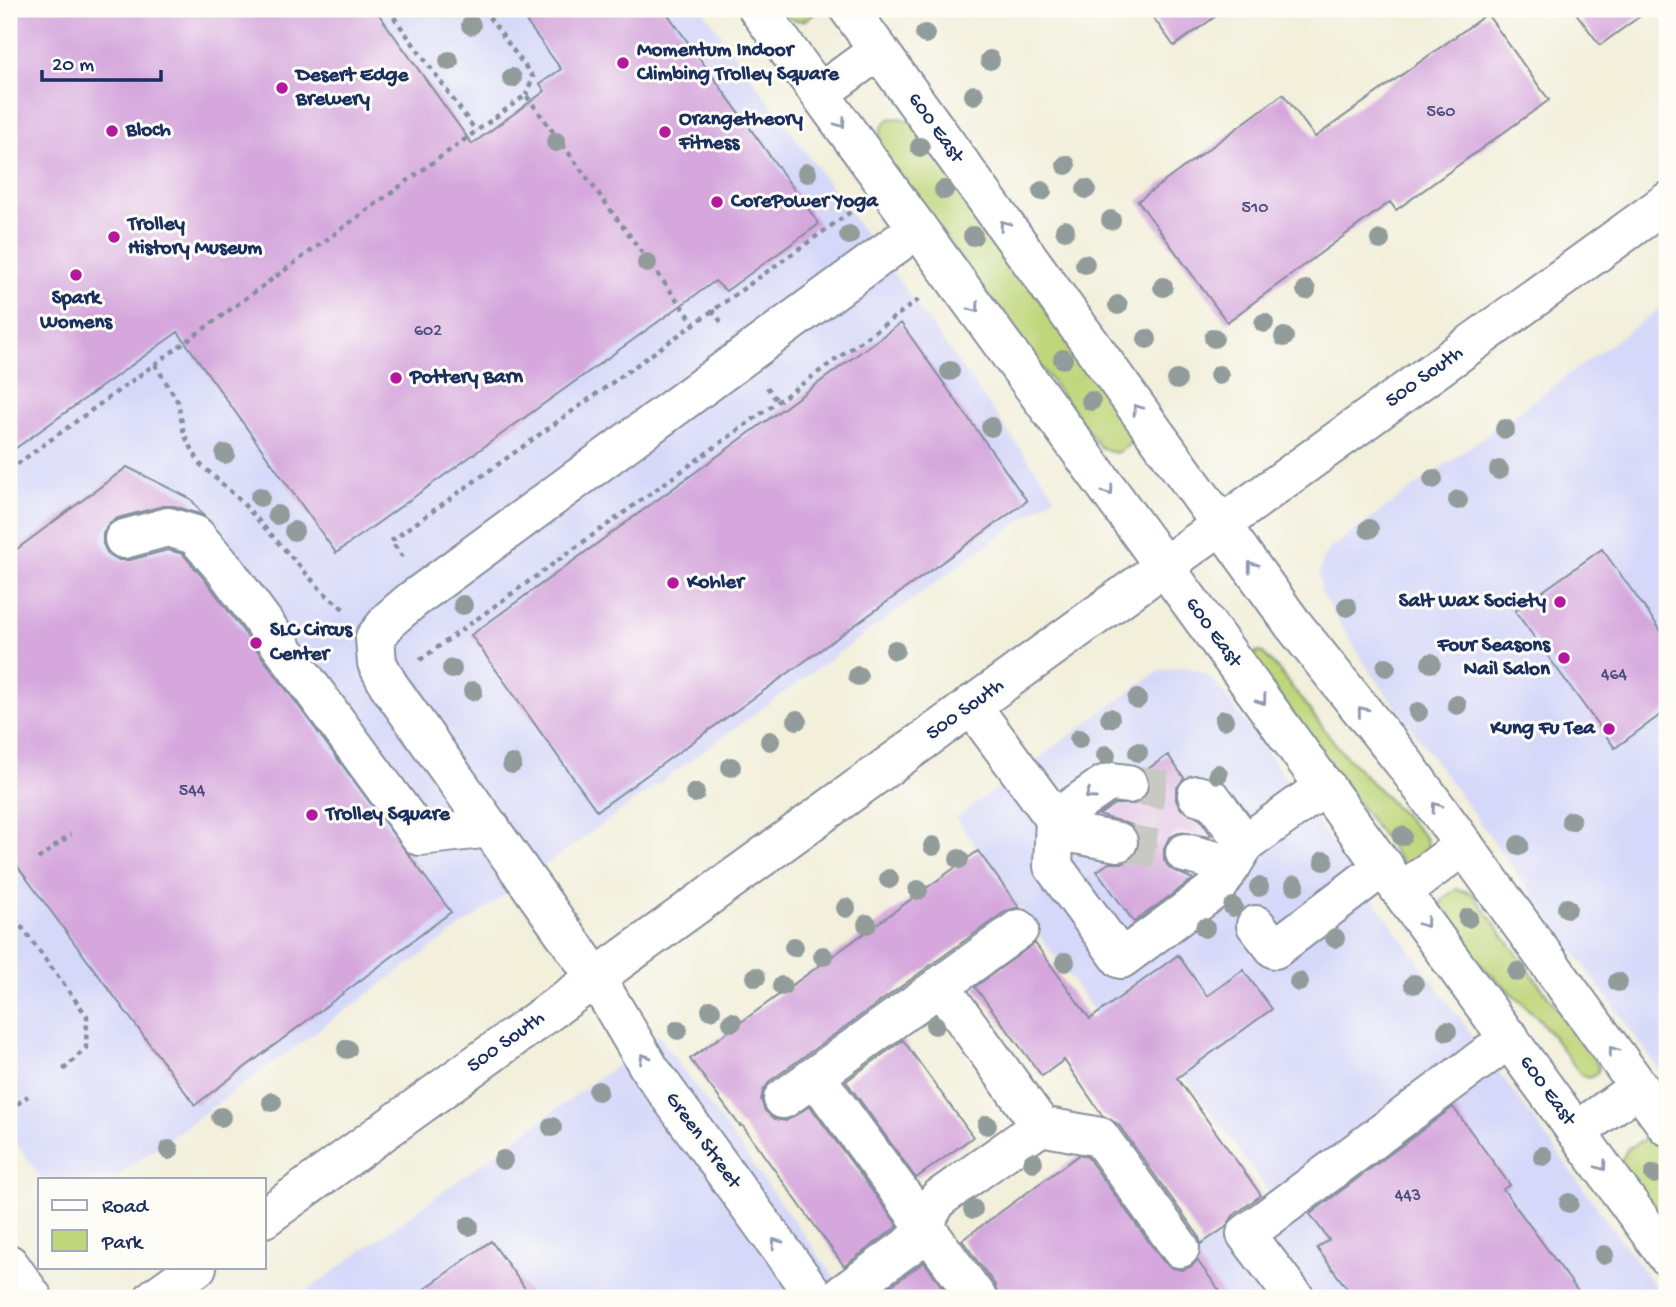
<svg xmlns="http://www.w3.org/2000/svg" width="1676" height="1307" font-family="'Gochi Hand',sans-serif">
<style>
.built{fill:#d6d8f9}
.green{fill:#bfd67a;stroke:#6d826c;stroke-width:2}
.building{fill:#d5a7dd}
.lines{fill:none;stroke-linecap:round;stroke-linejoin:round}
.minor-tunnel{stroke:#c7c9c2;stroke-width:38;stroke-dasharray:38 19;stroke-linecap:butt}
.minor-casing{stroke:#868f9c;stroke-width:42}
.major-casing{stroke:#868f9c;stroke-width:42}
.path{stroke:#868f9c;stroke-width:4.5;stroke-dasharray:5 5;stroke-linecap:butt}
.minor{stroke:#fff;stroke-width:38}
.major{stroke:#fff;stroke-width:38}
.tree{fill:#929c9a}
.oneway{stroke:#8d97ae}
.poi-dot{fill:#b5179e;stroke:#fdfcf7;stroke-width:2.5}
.labels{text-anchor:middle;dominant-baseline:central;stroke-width:6;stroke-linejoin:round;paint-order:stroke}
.number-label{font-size:18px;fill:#4a4d7e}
.poi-label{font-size:21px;font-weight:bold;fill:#1b2f5e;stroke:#fdfcf7;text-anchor:start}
.street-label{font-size:21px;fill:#1b2f5e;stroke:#fdfcf7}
</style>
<rect width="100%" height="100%" fill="#fdfcf7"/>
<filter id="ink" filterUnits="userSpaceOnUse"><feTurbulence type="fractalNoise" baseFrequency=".0143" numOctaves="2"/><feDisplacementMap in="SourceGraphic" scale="14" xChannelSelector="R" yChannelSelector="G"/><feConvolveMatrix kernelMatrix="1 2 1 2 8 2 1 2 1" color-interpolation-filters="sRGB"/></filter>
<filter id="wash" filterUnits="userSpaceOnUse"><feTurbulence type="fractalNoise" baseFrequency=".00686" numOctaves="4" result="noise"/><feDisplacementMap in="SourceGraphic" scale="28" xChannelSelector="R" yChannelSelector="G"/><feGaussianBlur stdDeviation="1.57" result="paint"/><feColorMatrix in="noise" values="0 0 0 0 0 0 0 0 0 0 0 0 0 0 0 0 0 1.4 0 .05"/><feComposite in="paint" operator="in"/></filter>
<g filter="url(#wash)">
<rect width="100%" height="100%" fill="#f2efdb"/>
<path class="built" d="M9,9H702L1055,496L113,1179H42L9,1134Z
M1667,303V1080L1367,667L1322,594L1319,576L1323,558L1331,548Z
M1187,667L1202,672L1213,680L1222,691L1663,1298H1130L1271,1195L1162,1046L1098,1017L956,818L1147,679L1160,671Z
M658,1035L850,1298H297Z"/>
<path class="green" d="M779,9H817C808,26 790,23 779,9Z
M900,118L912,122L1133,431C1133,444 1126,448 1115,453L1100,447L881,151C878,138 878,128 889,119Z
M1256,652L1263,653L1281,673L1341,751L1420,832L1426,839L1429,851L1410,865L1403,864L1253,660Z
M1456,889L1472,893L1596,1061L1599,1069L1596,1074L1589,1078L1582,1076L1540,1020L1447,933L1437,912L1443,899Z
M1645,1139L1661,1146L1667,1154V1229L1620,1163L1628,1148Z"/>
<g id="blocks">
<path class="building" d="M9,9H375L472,144L545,91L540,84L561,69L517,9H664L819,224L726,291L715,281L336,553L178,332L9,453Z
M1147,9H1226L1174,46Z
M1573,9H1650L1600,45Z
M1487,14L1549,100L1396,210L1390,202L1227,322L1138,201L1283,94L1315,137Z
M901,323L1027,501L597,811L471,635Z
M127,467L191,499L203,515L174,506H163L118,518L109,523L103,533V544L108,554L119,560H130L168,550L183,554L209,585L451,912L195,1105L9,855V555Z
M1602,549L1667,639V710L1615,748L1515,611Z
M1168,755L1184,778L1176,789V800L1181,809L1200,819L1211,835L1209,837L1180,832L1169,838L1164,848V860L1170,869L1193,879L1134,922L1097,871L1109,863H1125L1134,857L1139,847V835L1132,825L1099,815L1115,804H1136L1145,798L1150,786L1145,771Z
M978,851L1019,907L1006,911L770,1081L763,1091L761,1100L765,1111L775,1119L786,1121L810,1106L898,1226L844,1266L742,1125L740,1126L690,1059Z
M1035,943L1090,1019L1178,955L1207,996L1243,970L1272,1009L1177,1078L1261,1195L1233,1216L1226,1227L1201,1244L1198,1235L1118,1124L1102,1115L1064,1060L1042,1076L975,987Z
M903,1040L973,1137L916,1178L846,1081Z
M1453,1107L1510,1185L1503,1189L1583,1298H1354L1317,1248L1329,1240L1310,1214Z
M1079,1155L1087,1157L1163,1261L1172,1268L1182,1270L1192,1266L1197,1260L1225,1298H998L995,1285L962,1240Z
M491,1241L532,1298H412Z
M924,1262L950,1298H874Z"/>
</g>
</g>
<g filter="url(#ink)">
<use href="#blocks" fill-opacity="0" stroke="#868f9c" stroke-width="2"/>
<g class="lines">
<path class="minor-tunnel" d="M1128,784L1197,795
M1118,842L1185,853"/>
<g class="minor-casing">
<g id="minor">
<path id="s1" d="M758,9L1667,1256"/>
<path id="s2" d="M849,9L1292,623L1405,764L1667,1126"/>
<path d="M820,93L879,50"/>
<path d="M124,539L168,527L195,535L226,571L420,836L491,828"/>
<path d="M971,705L1055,819L1053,866L1121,959L1217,888L1245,844L1325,786"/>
<path d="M1197,795L1213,800L1245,844"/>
<path d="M1055,819L1104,785L1112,782L1128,784"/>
<path d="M1055,830L1118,842"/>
<path d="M1185,853L1232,865"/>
<path d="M1402,892L1464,845"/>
<path d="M1256,925L1275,949L1384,866"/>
<path d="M940,986L1019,929"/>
<path d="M783,1099L815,1076"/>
<path d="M1041,1126L1100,1137L1180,1248"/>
<path d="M1577,1131L1639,1087"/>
<path d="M816,1298L650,1069L596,978L388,684L377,663L375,638L390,619L411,601L917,229"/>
<path d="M837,1298L914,1242L938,1199L1041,1126L940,986L815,1076L977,1298"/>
<path d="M1295,1298L1246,1234L1510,1038"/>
</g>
</g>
<g class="major-casing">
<g id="major">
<path id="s3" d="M264,1218L1667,202"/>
<path d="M9,1264L33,1298"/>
<path d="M154,1298L197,1267"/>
</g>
</g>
<path class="path" d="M388,9L476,131
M483,9L533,77L526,95
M712,310L722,323
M155,364L178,402L184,434L200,464L239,499L322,591L346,611
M767,387L778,402
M9,470L526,95L694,323
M403,557L391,541L856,208
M420,660L921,298
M38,859L71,834
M9,910L87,1016L86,1048L60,1073
M9,1110L28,1096"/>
<use href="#minor" class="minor"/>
<use href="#major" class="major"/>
</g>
<g class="tree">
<circle cx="471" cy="25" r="10"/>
<circle cx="925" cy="34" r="10"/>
<circle cx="990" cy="60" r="10"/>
<circle cx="449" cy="61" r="10"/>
<circle cx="512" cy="78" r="10"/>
<circle cx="974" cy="95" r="10"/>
<circle cx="556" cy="142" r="10"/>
<circle cx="920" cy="147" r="10"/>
<circle cx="1066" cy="165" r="10"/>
<circle cx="807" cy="173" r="10"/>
<circle cx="1086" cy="189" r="10"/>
<circle cx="944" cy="190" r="10"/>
<circle cx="1042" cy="191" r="10"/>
<circle cx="1111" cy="220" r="10"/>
<circle cx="1065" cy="230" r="10"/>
<circle cx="849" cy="235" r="10"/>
<circle cx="973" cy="236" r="10"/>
<circle cx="1380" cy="240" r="10"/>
<circle cx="647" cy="263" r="10"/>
<circle cx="1085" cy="264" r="10"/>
<circle cx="1163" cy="287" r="10"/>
<circle cx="1306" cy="290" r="10"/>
<circle cx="1118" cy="305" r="10"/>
<circle cx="1264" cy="323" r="10"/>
<circle cx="1284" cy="337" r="10"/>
<circle cx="1214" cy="338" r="10"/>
<circle cx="1147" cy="339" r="10"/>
<circle cx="1063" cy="359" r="10"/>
<circle cx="950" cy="371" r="10"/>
<circle cx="1219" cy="375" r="10"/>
<circle cx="1177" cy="380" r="10"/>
<circle cx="1091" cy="401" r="10"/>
<circle cx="991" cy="427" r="10"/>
<circle cx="1505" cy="429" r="10"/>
<circle cx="225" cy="454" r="10"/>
<circle cx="1499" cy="470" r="10"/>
<circle cx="1433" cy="479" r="10"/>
<circle cx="260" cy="497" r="10"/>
<circle cx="1458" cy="500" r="10"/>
<circle cx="277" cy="515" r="10"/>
<circle cx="1369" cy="529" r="10"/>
<circle cx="294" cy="531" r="10"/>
<circle cx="463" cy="605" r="10"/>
<circle cx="1347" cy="607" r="10"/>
<circle cx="895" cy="650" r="10"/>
<circle cx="1431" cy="663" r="10"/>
<circle cx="1386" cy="667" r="10"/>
<circle cx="452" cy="669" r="10"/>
<circle cx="858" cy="676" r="10"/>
<circle cx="473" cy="691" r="10"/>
<circle cx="1137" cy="699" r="10"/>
<circle cx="1457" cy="705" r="10"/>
<circle cx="1418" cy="712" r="10"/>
<circle cx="1110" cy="718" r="10"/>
<circle cx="797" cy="720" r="10"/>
<circle cx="1224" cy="720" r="10"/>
<circle cx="1079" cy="739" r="10"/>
<circle cx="770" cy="741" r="10"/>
<circle cx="1138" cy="752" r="10"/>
<circle cx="1106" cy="755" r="10"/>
<circle cx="512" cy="764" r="10"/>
<circle cx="731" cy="767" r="10"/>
<circle cx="1218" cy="774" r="10"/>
<circle cx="695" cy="793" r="10"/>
<circle cx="1571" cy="821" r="10"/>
<circle cx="1402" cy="836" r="10"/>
<circle cx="1519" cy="845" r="10"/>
<circle cx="933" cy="846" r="10"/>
<circle cx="959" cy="859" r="10"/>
<circle cx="1324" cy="861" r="10"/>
<circle cx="889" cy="879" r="10"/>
<circle cx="1295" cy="885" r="10"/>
<circle cx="1259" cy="887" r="10"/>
<circle cx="918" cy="890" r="10"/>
<circle cx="1233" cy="907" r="10"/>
<circle cx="846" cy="908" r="10"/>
<circle cx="1567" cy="908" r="10"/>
<circle cx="1468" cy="918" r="10"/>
<circle cx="867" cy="924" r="10"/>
<circle cx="1205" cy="928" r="10"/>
<circle cx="1335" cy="938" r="10"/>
<circle cx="794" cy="947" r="10"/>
<circle cx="823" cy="956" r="10"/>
<circle cx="1065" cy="962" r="10"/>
<circle cx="1517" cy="972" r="10"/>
<circle cx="756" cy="977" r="10"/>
<circle cx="1299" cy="982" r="10"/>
<circle cx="1618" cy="982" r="10"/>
<circle cx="1414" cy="984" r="10"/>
<circle cx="782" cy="986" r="10"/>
<circle cx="711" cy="1010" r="10"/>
<circle cx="732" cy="1022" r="10"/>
<circle cx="935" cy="1025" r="10"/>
<circle cx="678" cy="1030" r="10"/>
<circle cx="1447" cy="1031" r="10"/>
<circle cx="347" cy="1049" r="10"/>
<circle cx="598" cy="1091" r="10"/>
<circle cx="272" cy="1102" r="10"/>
<circle cx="221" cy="1117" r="10"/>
<circle cx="987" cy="1125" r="10"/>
<circle cx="552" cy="1127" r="10"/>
<circle cx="169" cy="1150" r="10"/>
<circle cx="1543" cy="1156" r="10"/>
<circle cx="503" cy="1160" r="10"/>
<circle cx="1033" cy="1162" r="10"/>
<circle cx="1654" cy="1174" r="10"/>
<circle cx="1569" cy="1203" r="10"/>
<circle cx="973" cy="1209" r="10"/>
<circle cx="469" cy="1226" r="10"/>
<circle cx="1604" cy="1255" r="10"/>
</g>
<defs><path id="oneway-chevron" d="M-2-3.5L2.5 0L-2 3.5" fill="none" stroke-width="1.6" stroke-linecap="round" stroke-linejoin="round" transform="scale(1.75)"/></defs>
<g class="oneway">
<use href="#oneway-chevron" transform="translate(841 123) rotate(54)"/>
<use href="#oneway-chevron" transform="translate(1004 225) rotate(-126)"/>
<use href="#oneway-chevron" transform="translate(975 308) rotate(54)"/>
<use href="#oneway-chevron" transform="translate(1137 409) rotate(-126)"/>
<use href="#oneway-chevron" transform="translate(1109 491) rotate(54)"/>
<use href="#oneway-chevron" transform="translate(1252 566) rotate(-127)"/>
<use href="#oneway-chevron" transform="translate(1262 700) rotate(54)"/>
<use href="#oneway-chevron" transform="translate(1362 711) rotate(-129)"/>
<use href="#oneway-chevron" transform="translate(1090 795) rotate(145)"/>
<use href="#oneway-chevron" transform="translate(1436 807) rotate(-126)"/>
<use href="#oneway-chevron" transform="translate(1425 923) rotate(54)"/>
<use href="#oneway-chevron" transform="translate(1613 1051) rotate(-126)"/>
<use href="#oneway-chevron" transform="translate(644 1058) rotate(-121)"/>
<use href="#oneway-chevron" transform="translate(1602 1166) rotate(54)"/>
<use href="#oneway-chevron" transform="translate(776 1243) rotate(-126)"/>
</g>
</g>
<g class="poi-dot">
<circle cx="623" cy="63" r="7"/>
<circle cx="282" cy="88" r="7"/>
<circle cx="112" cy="131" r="7"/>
<circle cx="665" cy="132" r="7"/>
<circle cx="717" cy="202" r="7"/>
<circle cx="114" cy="237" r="7"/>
<circle cx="76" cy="275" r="7"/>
<circle cx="396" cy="378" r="7"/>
<circle cx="673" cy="583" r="7"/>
<circle cx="1560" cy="602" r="7"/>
<circle cx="256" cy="643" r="7"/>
<circle cx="1564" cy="658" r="7"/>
<circle cx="1609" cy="729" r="7"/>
<circle cx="312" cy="815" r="7"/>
</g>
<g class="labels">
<g class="number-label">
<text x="1441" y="112">560</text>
<text x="1255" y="208">510</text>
<text x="428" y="331">602</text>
<text x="1614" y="675">464</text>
<text x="192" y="791">544</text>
<text x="1408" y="1196">443</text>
</g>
<g class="poi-label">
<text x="637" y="51">Momentum Indoor<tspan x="637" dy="24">Climbing Trolley Square</tspan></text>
<text x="296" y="76">Desert Edge<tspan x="296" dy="24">Brewery</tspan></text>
<text x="679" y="120">Orangetheory<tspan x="679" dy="24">Fitness</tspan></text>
<text x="126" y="131">Bloch</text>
<text x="731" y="202">CorePower Yoga</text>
<text x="128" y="225">Trolley<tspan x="128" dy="24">History Museum</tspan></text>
<text x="76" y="299" text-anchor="middle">Spark<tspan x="76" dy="24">Womens</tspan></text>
<text x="410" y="378">Pottery Barn</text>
<text x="687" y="583">Kohler</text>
<text x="1546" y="602" text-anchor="end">Salt Wax Society</text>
<text x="270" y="631">SLC Circus<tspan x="270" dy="24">Center</tspan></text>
<text x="1550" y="646" text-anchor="end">Four Seasons<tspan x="1550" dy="24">Nail Salon</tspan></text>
<text x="1595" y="729" text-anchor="end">Kung Fu Tea</text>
<text x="326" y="815">Trolley Square</text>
</g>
<g class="street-label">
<text stroke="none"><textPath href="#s2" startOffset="147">600 East</textPath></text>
<text stroke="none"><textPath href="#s3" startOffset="1433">500 South</textPath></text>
<text stroke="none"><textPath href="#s1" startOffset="772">600 East</textPath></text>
<text stroke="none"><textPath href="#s3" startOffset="866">500 South</textPath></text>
<text stroke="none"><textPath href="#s3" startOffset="299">500 South</textPath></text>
<text stroke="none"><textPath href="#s1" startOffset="1339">600 East</textPath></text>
<text transform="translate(702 1141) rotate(54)">Green Street</text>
</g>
</g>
<rect width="1676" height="1307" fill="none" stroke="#fdfcf7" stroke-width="35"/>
<rect x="38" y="1178" width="228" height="91" fill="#fdfcf7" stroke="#a3aaba" stroke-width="2"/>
<rect x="52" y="1200" width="35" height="10" fill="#ffffff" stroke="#a3aaba" stroke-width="2"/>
<text x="102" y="1212" font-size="21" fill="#1b2f5e">Road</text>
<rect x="52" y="1230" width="35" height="21" fill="#bfd67a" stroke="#a3aaba" stroke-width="2"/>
<text x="102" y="1248" font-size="21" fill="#1b2f5e">Park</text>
<path d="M42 70v10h119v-10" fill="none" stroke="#1b2f5e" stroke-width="3.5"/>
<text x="52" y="70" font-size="21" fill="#1b2f5e" stroke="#fdfcf7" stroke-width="5" paint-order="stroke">20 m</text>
</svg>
